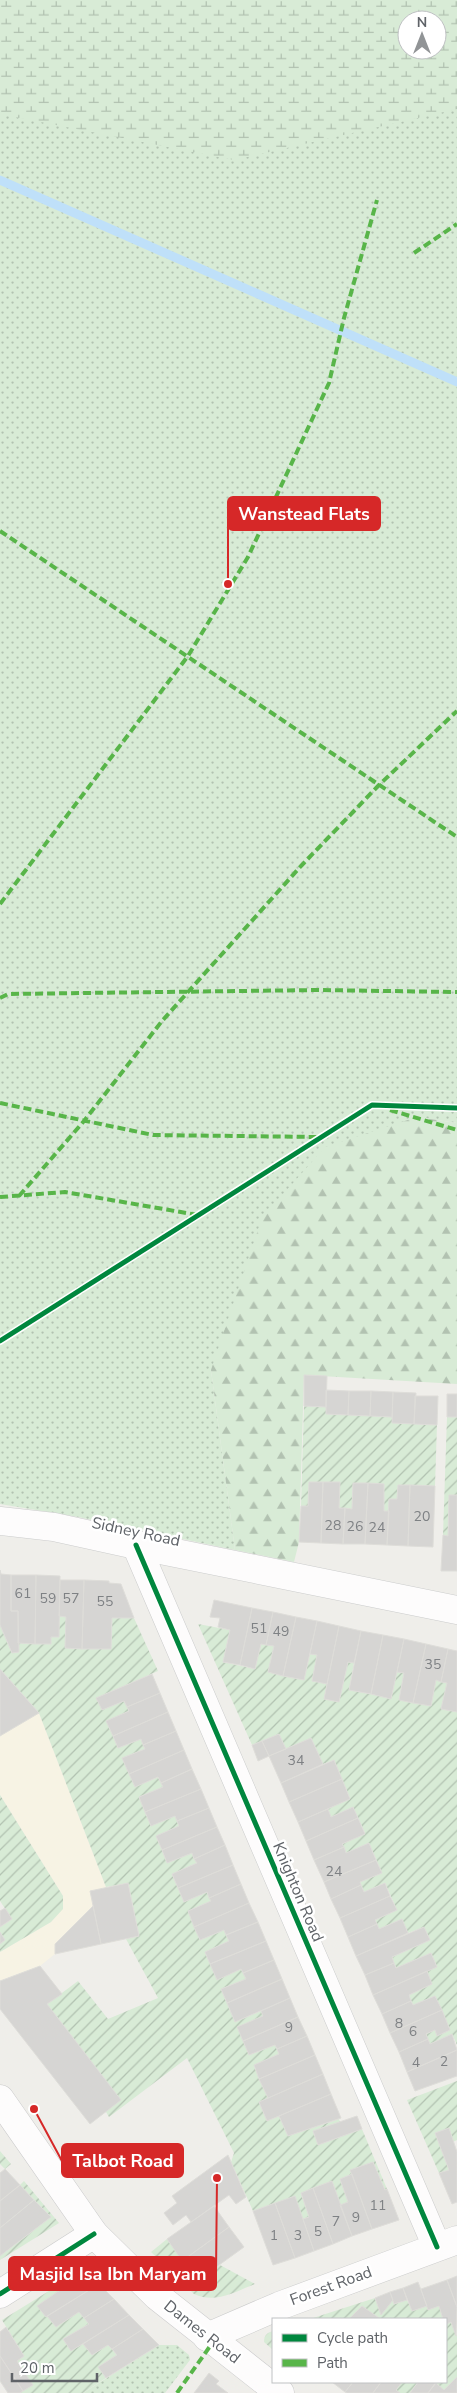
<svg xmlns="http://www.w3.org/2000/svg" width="457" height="2393" font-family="'Nunito Sans',sans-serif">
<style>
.commercial{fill:#f7f3e4}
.grass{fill:url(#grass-dots);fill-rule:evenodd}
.forest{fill:url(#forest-firs)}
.wetland{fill:url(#wetland-marsh);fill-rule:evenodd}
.garden{fill:url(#garden-furrows)}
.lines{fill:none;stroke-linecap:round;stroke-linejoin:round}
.stream{stroke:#bfe0f9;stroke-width:9}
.building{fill:#d6d5d3;stroke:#deddd9}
.street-casing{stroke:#cbcccc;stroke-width:29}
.secondary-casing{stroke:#cacacb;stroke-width:29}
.street{stroke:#fdfcfc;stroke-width:28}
.secondary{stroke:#fdfcfc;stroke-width:28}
.quiet{stroke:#58b549;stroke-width:4;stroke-dasharray:8 4;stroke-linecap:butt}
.cycleway-casing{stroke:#fff;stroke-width:8}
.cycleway{stroke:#00873e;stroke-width:5}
.labels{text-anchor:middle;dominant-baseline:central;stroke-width:5;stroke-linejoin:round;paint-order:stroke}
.number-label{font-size:14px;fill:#7e8184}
.street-label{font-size:16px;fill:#5f6368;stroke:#fff}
.leader{fill:none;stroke:#d62828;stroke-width:2}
.callout-dot{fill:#d62828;stroke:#fff;stroke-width:2}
.callout{fill:#d62828;stroke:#d62828;stroke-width:2}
.callout-label{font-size:18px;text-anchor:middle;font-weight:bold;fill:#fff}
</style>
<defs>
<pattern id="grass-dots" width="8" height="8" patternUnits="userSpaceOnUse" patternTransform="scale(1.25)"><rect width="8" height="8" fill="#d8ebd6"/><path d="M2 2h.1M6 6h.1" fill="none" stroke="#b2c2b1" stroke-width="1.8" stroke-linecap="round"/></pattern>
<pattern id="forest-firs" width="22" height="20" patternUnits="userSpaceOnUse" patternTransform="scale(1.25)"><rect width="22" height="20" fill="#d8ebd6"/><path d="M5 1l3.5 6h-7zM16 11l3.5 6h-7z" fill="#b2c2b1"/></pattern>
<pattern id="wetland-marsh" width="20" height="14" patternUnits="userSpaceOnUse" patternTransform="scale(1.25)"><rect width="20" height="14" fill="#d8ebd6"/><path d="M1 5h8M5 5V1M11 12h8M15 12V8" fill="none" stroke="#b2c2b1"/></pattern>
<pattern id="garden-furrows" width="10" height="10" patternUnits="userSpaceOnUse" patternTransform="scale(1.25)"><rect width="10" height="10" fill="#d8ebd6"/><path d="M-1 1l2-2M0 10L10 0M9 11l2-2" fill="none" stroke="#b2c2b1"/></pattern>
</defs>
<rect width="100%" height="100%" fill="#efeeea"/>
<path class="commercial" d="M0,1669L39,1713L106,1887L128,1883L139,1936L55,1954L40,1966L0,1981V1952L51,1922L63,1896L0,1795Z"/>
<path class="grass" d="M0,0H457V1123L417,1117L211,1370L235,1550L78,1517L0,1504ZM407,20H437V50H407Z
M159,2345H177L189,2355L190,2360L165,2393H83Z"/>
<path class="forest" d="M417,1117L457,1123V1384L304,1375L299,1542L294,1562L235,1550L211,1370L262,1218L325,1147Z"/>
<path class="wetland" d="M0,0H457V109L234,160L0,114ZM407,20H437V50H407Z"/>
<path class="garden" d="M304,1406L326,1407V1414L392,1417L393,1423L437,1425L435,1486L398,1485L397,1499H389V1511H384V1484L353,1483L352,1509L339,1508V1482H309L308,1506H301Z
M447,1417H457V1495L449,1496L448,1536L443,1535Z
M59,1616L66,1617V1648L111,1649L112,1618H134L158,1671L97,1698L102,1710L124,1701L129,1711L107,1721L118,1748L141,1739L145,1749L123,1758L135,1786L158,1777L163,1787L139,1797L151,1825L175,1816L179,1826L156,1836L167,1863L192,1853L197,1863L172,1874L184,1902L207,1892L211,1901L188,1911L200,1940L224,1930L229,1941L205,1952L217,1979L241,1969L246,1979L221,1989L235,2022L261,2011L263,2016L249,2055L275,2045L279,2054L254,2066L268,2098L259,2102L267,2121L279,2116L288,2136L339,2119L340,2122L313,2131L318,2145L362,2129L387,2189L385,2190L373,2162L351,2170L352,2174L340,2179L348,2202L340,2205L331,2182L301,2193L309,2217L303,2219L253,2211L231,2162L234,2153L187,2058L109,2117L106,2112L47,2004L78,1981L108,2019L158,1998L126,1939L139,1936L128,1883L106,1887L39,1713L0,1669V1625L12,1653L19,1652L18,1643L51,1644V1637H59Z
M198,1624L230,1630L223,1662L255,1669L261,1644L274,1646L269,1672L304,1680L310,1654L317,1655L327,1684L324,1699L339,1702L348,1662L354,1663L349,1690L391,1698L397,1672L404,1673L399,1699L430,1706L436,1680L447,1683L457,1712V2045L452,2034L430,2044L426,2034L435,2030L437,2035L450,2030L435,1996L413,2005L409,1995L432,1984L427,1971L437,1967L431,1953L396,1968L392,1957L430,1940L424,1927L408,1933L402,1919L379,1929L375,1920L397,1910L385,1883L364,1892L360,1882L382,1873L369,1843L346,1853L342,1844L365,1833L353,1807L331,1817L328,1809L350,1798L334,1760L323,1764L311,1738L286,1749L279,1734L252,1745Z
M0,1795L63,1896V1909L51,1922L0,1952V1944L5,1940L0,1932V1927L12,1919L0,1901Z
M457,2081V2140L453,2142L449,2128L435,2133L449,2170L439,2173L407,2100Z
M0,2151L11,2164L5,2169L0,2164Z
M24,2181L59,2223L0,2260V2256L51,2217L20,2185Z
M167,2239L197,2281L220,2265L255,2284C234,2292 216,2304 194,2294L151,2252Z
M57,2286L60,2290L38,2306L56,2326L79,2312L89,2324L63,2339L71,2350L83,2344L92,2355L108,2345L117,2355L98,2367L106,2378L83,2393H20L32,2385L17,2361L24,2356L2,2320Z
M375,2298L381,2314L393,2300L394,2304L407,2300L412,2311L427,2306L428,2310L439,2306L443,2319H378L362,2306L349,2319H310Z
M451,2322L457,2336V2377L444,2390L436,2383L446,2382V2324Z
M273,2331V2350L264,2342C264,2335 267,2333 273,2331Z
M402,2382H418L410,2393H400L396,2390Z"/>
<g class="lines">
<path class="stream" d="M0,180L457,382"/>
</g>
<path class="building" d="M304,1375L327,1376L326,1407L304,1406Z
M326,1390L349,1391L348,1415L326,1414Z
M349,1391H371L370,1416L348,1415Z
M371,1391L393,1392L392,1417L370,1416Z
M393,1392L416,1393L414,1424L392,1423Z
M447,1394H457V1417H447Z
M415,1396H438L437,1425L414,1424Z
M309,1482H323L321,1543L299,1542L301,1506H308Z
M323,1482H340L339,1508H345L343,1544L321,1543Z
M353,1483H368L365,1544H343L345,1508L352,1509Z
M368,1483L384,1484V1511H389L387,1545L365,1544Z
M398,1485H410L408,1546L387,1545L389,1499H397Z
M410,1485L435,1486L433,1547L408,1546Z
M449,1495H457V1571H441L443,1535L448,1536Z
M0,1570L1,1574L11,1575V1611H18L19,1652L12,1653L0,1625Z
M11,1575H36L35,1644L18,1643V1611H11Z
M36,1575L60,1576L59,1637H51V1644H35Z
M60,1580H84L82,1649L65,1648L66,1617L59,1616Z
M84,1580L109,1581V1583L121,1584L134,1618H112L111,1649H82Z
M214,1600L252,1608L240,1665L223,1662L230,1630L218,1627L220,1618L210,1617Z
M252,1608L273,1612L266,1645L261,1644L255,1669L240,1665Z
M273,1612L296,1617L283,1676L268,1672L274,1646L266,1645Z
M296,1617L317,1621L304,1680L283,1676Z
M317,1621L339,1626L327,1684L312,1681L317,1655L310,1654Z
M339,1626L361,1631L354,1663L348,1662L339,1702L324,1699Z
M361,1631L383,1635L371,1694L349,1690Z
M383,1635L404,1639L391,1699L371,1694Z
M404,1639L426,1644L413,1703L399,1700L404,1673L397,1672Z
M426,1644L448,1649L441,1682L436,1680L431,1706L413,1703Z
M448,1649L457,1651V1712L441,1709L447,1683L441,1682Z
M0,1669L39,1713L0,1736Z
M152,1674L160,1693L127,1707L124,1701L102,1710L96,1698Z
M160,1693L168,1712L113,1736L106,1721L129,1711L127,1707Z
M168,1712L176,1731L143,1745L141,1739L118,1748L113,1736Z
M176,1731L184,1750L129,1774L122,1758L145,1749L143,1745Z
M279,1734L286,1749L269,1756L262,1741Z
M311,1738L323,1764L281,1783L269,1756Z
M262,1741L269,1756L258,1761L252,1745Z
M184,1750L192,1769L161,1783L158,1777L135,1787L129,1774Z
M334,1760L342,1779L289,1802L281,1783Z
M192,1769L201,1789L145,1812L139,1797L163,1787L161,1783Z
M342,1779L350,1799L298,1822L289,1802Z
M201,1789L209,1808L177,1821L175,1816L151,1826L145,1812Z
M353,1807L358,1818L306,1841L298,1822L328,1809L331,1817Z
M209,1808L217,1827L162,1850L156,1836L179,1826L177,1821Z
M358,1818L365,1834L342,1844L344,1847L314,1860L306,1841Z
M217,1827L225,1845L194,1859L192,1853L167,1863L162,1850Z
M369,1843L376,1860L324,1882L314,1860L344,1847L346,1853Z
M225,1845L233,1865L178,1888L172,1874L197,1863L194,1859Z
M376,1860L382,1873L360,1882L361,1885L331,1899L324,1882Z
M233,1865L241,1884L209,1898L207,1892L184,1902L178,1888Z
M128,1883L139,1936L101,1944L90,1891Z
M385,1883L390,1896L340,1918L331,1899L361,1885L364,1892Z
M241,1884L249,1903L194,1927L188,1911L211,1901L209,1898Z
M390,1896L397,1910L375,1920L377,1924L348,1937L340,1918Z
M249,1903L258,1922L226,1935L224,1930L200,1940L194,1927Z
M93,1906L101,1944L55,1954V1944Z
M5,1908L12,1919L0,1927V1911Z
M402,1919L408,1933L356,1956L348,1937L377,1924L379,1929Z
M258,1922L266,1941L210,1964L205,1952L229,1941L226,1935Z
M424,1927L430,1940L392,1957L394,1963L365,1975L356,1956Z
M0,1932L5,1940L0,1944Z
M266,1941L274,1960L243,1973L241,1969L217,1980L210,1964Z
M431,1953L437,1967L373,1995L365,1975L394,1963L396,1968Z
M274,1960L282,1979L227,2003L221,1989L246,1979L243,1973Z
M40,1966L62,1994L47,2004L121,2100L90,2124L0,2009V1981Z
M427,1971L432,1984L409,1995L411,2001L382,2014L373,1995Z
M282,1979L290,1998L235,2022L227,2003Z
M435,1996L442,2010L390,2033L382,2014L411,2001L413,2005Z
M290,1998L298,2017L243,2041L237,2027L263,2016L261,2011Z
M442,2010L450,2030L437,2036L435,2030L426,2034L428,2039L399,2052L390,2033Z
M298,2017L307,2036L277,2049L275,2045L249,2055L243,2041Z
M452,2034L457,2050L407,2072L399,2052L428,2039L430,2044Z
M307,2036L315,2055L259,2079L254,2065L279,2054L277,2049Z
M457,2050V2076L415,2091L407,2072Z
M315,2055L323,2074L268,2098L259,2079Z
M323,2074L331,2094L267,2121L259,2102Z
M331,2094L341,2118L288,2136L279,2116Z
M357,2116L362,2129L318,2145L313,2131Z
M449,2128L457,2152V2202L452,2204L439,2173L449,2170L435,2133Z
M228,2155L246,2197L236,2204L229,2195L191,2222L186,2215L173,2225L164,2213L177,2203L172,2196Z
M373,2162L385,2190L387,2189L399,2220L372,2229L350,2170Z
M5,2169L20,2185L0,2201V2173Z
M352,2174L372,2229L352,2236L340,2205L348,2202L340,2179Z
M332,2181L352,2236L333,2244L313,2188Z
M20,2185L34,2200L0,2228V2201Z
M313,2188L333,2244L314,2251L303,2219L309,2217L301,2193Z
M295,2196L314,2251L295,2258L275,2203Z
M34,2200L51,2217L0,2256V2228Z
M275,2203L295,2258L273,2265L253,2211Z
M214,2206L229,2227L182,2261L167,2239Z
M229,2227L244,2247L197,2281L182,2261Z
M87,2266L102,2282L46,2317L37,2306L60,2290L57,2286Z
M457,2276V2307L447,2280Z
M447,2280L457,2307L456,2336L451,2322L446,2324V2319H443L439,2306L428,2310L421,2289Z
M418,2282L427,2306L412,2311L403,2288Z
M99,2284L114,2299L84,2318L79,2312L56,2327L47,2316Z
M403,2288L407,2300L394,2304L390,2292Z
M390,2292L393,2300L381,2315L375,2298Z
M114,2299L129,2315L71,2351L63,2339L89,2324L84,2318Z
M362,2306L379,2318L349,2319Z
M129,2315L143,2329L112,2349L108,2345L92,2355L83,2344Z
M6,2327L24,2356L17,2361L33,2385L23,2391L0,2356V2332Z
M143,2329L159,2345L106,2378L98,2367L117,2355L112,2349Z
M0,2356L23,2391L20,2393H8L0,2381Z
M209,2373L219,2381L216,2384L228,2393H194Z
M457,2377V2393H428L436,2383L444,2390Z
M332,2382H353L345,2392Z
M353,2382H381L373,2393H347L345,2392Z
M381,2382H402L396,2390L400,2393H373Z
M418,2382H436L428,2393H410Z"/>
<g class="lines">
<g class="street-casing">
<path id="street" d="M0,1521L54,1527L136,1545L457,1610
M136,1545L437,2247
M0,2294L94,2234
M207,2337L279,2306L457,2240"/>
</g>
<g class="secondary-casing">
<path id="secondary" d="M0,2099L94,2234L157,2296L280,2393"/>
</g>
<use href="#street" class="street"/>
<use href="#secondary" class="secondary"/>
<path class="quiet" d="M414,253L457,224
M0,531L457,837
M0,904L188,656L248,557L329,383L344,318L377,200
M0,998L8,994L317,990L457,992
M0,1103L153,1135L319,1137
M390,1110L457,1130
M19,1196L84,1121L162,1021L301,866L379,785L457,711
M0,1197L65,1192L198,1215
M177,2393L213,2342"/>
<g class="cycleway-casing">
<path id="cycleway" d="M0,1341L372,1105L457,1108
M136,1545L437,2247
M0,2294L94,2234"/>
</g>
<use href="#cycleway" class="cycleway"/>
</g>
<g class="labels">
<g class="number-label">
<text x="422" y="1516">20</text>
<text x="333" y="1525">28</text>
<text x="355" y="1526">26</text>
<text x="377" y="1527">24</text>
<text x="23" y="1593">61</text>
<text x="48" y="1598">59</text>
<text x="71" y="1598">57</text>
<text x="105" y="1601">55</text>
<text x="259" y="1628">51</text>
<text x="281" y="1631">49</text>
<text x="433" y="1664">35</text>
<text x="296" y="1760">34</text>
<text x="334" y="1871">24</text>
<text x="399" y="2023">8</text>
<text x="289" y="2027">9</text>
<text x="413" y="2031">6</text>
<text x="444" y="2061">2</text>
<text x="416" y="2062">4</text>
<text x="378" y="2205">11</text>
<text x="356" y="2217">9</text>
<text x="336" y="2221">7</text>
<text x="318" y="2231">5</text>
<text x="274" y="2235">1</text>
<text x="298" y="2235">3</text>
</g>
<g class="street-label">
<text transform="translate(136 1532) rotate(12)">Sidney Road</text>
<text transform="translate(298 1892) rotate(67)">Knighton Road</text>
<text transform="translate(331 2286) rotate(-20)">Forest Road</text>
<text transform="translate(202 2332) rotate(38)">Dames Road</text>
</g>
</g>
<path class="leader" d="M228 584L228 514M34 2109L62 2161M217 2178L216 2273"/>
<g class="callout-dot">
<circle cx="228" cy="584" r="5"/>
<circle cx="34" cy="2109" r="5"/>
<circle cx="217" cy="2178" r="5"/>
</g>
<g class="callout">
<rect x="228" y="497" width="152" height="33" rx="5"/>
<rect x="62" y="2144" width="121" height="33" rx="5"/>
<rect x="9" y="2257" width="207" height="33" rx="5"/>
</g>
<g class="callout-label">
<text x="304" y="520">Wanstead Flats</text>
<text x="123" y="2167">Talbot Road</text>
<text x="113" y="2280">Masjid Isa Ibn Maryam</text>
</g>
<rect x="272" y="2318" width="175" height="65" fill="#ffffff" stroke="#bfc1c3"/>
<rect x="282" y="2334" width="25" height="8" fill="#00873e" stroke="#bfc1c3"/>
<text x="317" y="2343" font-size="15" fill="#5f6368">Cycle path</text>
<rect x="282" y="2359" width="25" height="8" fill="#58b549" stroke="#bfc1c3"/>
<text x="317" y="2368" font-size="15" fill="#5f6368">Path</text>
<g transform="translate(422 35)"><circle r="24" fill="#ffffff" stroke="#bfc1c3"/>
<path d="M0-4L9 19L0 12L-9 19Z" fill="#919496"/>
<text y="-8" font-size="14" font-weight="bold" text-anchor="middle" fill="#5f6368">N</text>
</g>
<path d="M12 2373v8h85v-8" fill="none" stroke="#5f6368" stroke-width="2.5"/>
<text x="20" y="2373" font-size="15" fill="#5f6368" stroke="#ffffff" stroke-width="4" paint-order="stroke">20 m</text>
</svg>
